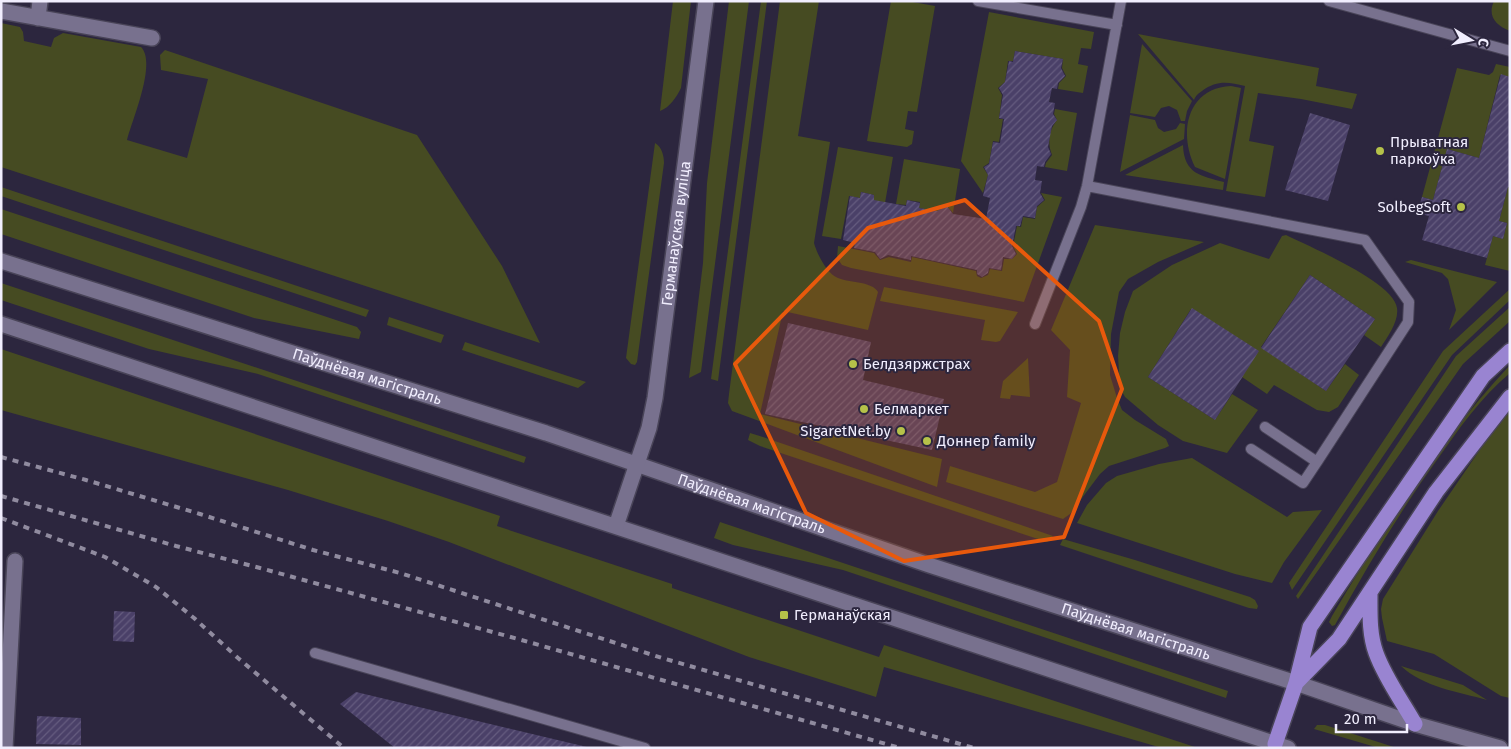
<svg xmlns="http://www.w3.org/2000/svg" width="1511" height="749" font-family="'Fira Sans',sans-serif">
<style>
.green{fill:#464b22}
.building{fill:url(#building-hatch)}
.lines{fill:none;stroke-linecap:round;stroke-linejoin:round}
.lane-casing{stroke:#494458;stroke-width:12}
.street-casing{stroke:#494458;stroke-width:18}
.secondary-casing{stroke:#494458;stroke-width:18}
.primary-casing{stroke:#494458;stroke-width:18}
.lane{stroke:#78718e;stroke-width:10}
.street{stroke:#78718e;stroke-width:15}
.secondary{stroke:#78718e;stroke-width:15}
.primary{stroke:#9984d1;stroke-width:15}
.rail{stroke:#908b9f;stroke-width:4;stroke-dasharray:6 6;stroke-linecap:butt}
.marked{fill:#e8590c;fill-opacity:0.2;stroke:#e8590c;stroke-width:4;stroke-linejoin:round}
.poi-dot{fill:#b5c249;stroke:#2c263e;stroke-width:2}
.labels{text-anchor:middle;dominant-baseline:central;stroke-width:4;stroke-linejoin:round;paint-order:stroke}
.poi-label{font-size:15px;fill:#f1eefe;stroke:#2c263e;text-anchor:start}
.street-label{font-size:15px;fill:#f1eefe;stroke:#2c263e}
</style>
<defs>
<pattern id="building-hatch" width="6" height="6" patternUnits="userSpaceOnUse" patternTransform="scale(1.25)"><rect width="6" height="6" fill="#4a4068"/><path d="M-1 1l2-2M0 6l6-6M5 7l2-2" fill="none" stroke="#655c7f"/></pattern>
</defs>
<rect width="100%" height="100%" fill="#2c263e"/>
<path class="green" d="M673,1H691L681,88C676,98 670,107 660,111Z
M729,1H749L701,372L689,378L703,263L707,183Z
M761,1H767L718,381L711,379Z
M780,1H819L798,136L830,142L814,243C817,254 827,274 838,278C849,283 872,281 878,292L868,330L783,311L760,414L942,459L937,487L732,411L728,403L729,394Z
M891,1H907L935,6L917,112L908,111L905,129L914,131L912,144L907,147L867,141Z
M1494,1H1510V31C1496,26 1487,16 1494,1Z
M989,12L1094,32L1091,49L1081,48L1078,64L1088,66L1083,93L1058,89L1059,83L1066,76L1062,68L1063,59L1015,51L1013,61H1008L1005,82L998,88L1002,95L999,119H1003L999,142L993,141L989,163L983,167L988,175L983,193L961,161Z
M1,23L20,27L23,32L24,41L51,47L54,38L63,33L141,47C157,63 132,120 127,140L187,158L208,79L161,70L160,55L165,50L417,135L502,266L540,343L1,167Z
M1138,34L1319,68L1316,86L1357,94L1352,109L1301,99L1258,93L1249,141L1274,146L1265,197L1226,191L1245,86C1228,82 1217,80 1202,91C1198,94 1196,95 1194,100Z
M1142,44L1192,101L1187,111L1185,121H1181L1177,110L1169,106L1161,108L1155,117L1130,113Z
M1496,64L1510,67V77L1500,75L1479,158L1447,149L1433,200L1422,197L1457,68L1489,75L1493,72Z
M1231,86L1241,88L1225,179L1195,167C1178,133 1187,88 1231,86Z
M1055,109L1077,113L1067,171L1045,167L1046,163L1052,155C1047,143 1049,130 1057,120L1054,114Z
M1130,115L1155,120L1158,128L1164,132L1176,129L1180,123L1185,124L1184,139L1120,172Z
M655,143C662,147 664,156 664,163L637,362L635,365L631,364L626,358Z
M1183,145C1184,174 1201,176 1224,182L1223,190L1125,175Z
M838,147L893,157L885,203L874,201V195L861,192L860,198L849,196L841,239L822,236Z
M904,159L960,169L953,213L947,206L937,211L919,208L920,202L907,200L906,205L896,204Z
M1,187L369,310L366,317L1,196Z
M1508,187L1510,188V271L1485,265L1493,236L1503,239L1507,223L1499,221Z
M1041,193L1062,197L1024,302L851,268L842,265L837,258L838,246L874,253L880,260L889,257L911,262L912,257L976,271L977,276L981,278L988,275L990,269L1002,271L1004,259H1012L1017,254L1013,246L1017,226L1021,227L1023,217L1035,219L1037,207L1045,200Z
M1,209L357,327L361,332L359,339L254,318L1,234Z
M1095,225L1204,242L1158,262L1128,279L1119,292L1111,334L1110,375L1117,398L1122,410L1135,420L1166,439L1169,446L1165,448L1109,466L1100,474L1070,514L1063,519L946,482L950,466L1035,492L1057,482L1081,403L1067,397L1070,350L1051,330Z
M1286,235C1308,246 1394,282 1397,308C1399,321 1388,336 1381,347L1364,335L1375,319L1310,275L1261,347L1326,391L1345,364L1359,375L1338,407L1329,412L1317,410L1274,385L1267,394L1242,377L1191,309L1148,377L1215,420L1232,394L1258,410L1227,453L1183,441L1158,425L1125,397L1120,388L1118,356L1120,333L1125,312L1133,291L1172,265L1220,243L1269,259L1282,236Z
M1411,260L1497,282L1449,330L1456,310L1448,279L1442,273L1405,262Z
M1,283L526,457L524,463L258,374L149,349L1,300Z
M884,287L1018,312L1000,341L996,342L981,340L985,320L880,301Z
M1510,289V300L1452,355L1292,590L1289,583L1443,351Z
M1510,307V321L1463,364L1298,599L1296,596L1456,356Z
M389,317L444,335L441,343L387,325Z
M465,342L586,382L578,388L462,350Z
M1,349L500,516L497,526L672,584V588L879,657L884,645L1198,748H1162L884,667L876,697L749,657L449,542L388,521L288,490L1,410Z
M1028,358L1030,397L1011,395L1010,399L1000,398L1003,381Z
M1510,365V373C1481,397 1458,430 1437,460C1399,513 1366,568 1335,625L1332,626L1329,622L1332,616C1384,528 1440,440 1510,365Z
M1510,409V698L1501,696L1434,654L1387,641L1382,618L1381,609L1383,599L1438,511L1505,413Z
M750,433L763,437L1053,536L1047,542L760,446L748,440Z
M1192,458L1287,517L1293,512L1322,510L1284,562L1272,583L1235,574L1077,523L1087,505L1106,483L1117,476L1159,464Z
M720,522L1228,691L1226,698L843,570L733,545L714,538Z
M1063,539L1135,560L1250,597L1255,600L1258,606L1257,609L1249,608L1060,545Z
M1401,666L1463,685L1487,700C1459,692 1423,687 1401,666Z
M1317,725H1325L1397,748H1379L1314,729Z"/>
<path class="building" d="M1015,51L1063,59L1061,68L1065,76L1058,83L1057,89L1052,88L1049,102L1055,103L1053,114L1057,120L1052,126L1048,147L1051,154L1045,162L1044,167L1037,166L1035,180L1042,181L1040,193L1044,200L1037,206L1035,218L1023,216L1020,226H1016L1012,246L1016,254L1012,259L1003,257L1001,270L989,268L988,273L982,277L977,274V270L911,256V260L888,255L880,259L875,252L854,248L855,243L843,240L850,196L860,198L861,192L874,195V200L906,206L907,200L920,203L919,208L937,211L947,206L953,214L986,219L990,198L983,196L988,175L984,167L989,164L993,142L1000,143L1004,119L999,118L1003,95L999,88L1005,82L1009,61L1013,62Z
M1501,74L1510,77V188L1508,187L1499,221L1507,223L1503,239L1493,236L1487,258L1422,240L1429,216L1417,213L1422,197L1433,200L1447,149L1479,158Z
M1310,113L1350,125L1328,201L1285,190Z
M1310,275L1375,319L1326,391L1261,348Z
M1192,308L1259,351L1215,420L1148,377Z
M788,323L871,342L863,380L944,399L932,450L765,414Z
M114,611L135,612L134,642L113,641Z
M356,692L587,747V748H395L340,704Z
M37,716L81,718V745L36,744Z"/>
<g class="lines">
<g class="lane-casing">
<path id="lane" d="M978,1L1117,25
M1329,1L1510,51
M1087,186L1365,240L1409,302L1408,322L1317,462L1265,427
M1035,324L1081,207L1087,186L1121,1
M1251,449L1303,483L1317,462
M315,653L645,748"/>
</g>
<g class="street-casing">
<path id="street" d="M1,11L152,38
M38,18L40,1
M5,748L15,561"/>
</g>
<g class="secondary-casing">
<g id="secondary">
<path id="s1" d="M1,261L546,433L929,565L1296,683L1415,724L1500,748"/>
<path d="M1,324L1288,748"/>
<path id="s2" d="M616,526L649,428L655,398L706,1"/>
</g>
</g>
<g class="primary-casing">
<path id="primary" d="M1370,592C1370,612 1369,634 1376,653C1385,678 1402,701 1415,724
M1297,682L1339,639L1436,492L1510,397
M1275,744L1296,683L1310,627L1483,376L1510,351"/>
</g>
<use href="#lane" class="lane"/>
<use href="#street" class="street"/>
<use href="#secondary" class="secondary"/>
<use href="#primary" class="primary"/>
<path class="rail" d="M1,457L86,480L200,514L313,550L400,573L662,658L974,748
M1,496L176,546L260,568L518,639L900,748
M1,518L105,557L156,587L194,618L238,658L344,748"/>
</g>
<path class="marked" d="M965,200L1099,321L1122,389L1064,537L904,561L806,513L735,364L868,228Z"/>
<g class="poi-dot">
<circle cx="1380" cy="151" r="5"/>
<circle cx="1461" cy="207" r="5"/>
<circle cx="853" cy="364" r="5"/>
<circle cx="864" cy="409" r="5"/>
<circle cx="901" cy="431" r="5"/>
<circle cx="927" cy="441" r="5"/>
<rect x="779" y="610" width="10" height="10" rx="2.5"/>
</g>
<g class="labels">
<g class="poi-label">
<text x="1390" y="142">Прыватная<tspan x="1390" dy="17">паркоўка</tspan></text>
<text x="1451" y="207" text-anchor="end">SolbegSoft</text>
<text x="863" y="364">Белдзяржстрах</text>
<text x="874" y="409">Белмаркет</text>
<text x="891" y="431" text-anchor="end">SigaretNet.by</text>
<text x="937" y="441">Доннер family</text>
<text x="794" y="615">Германаўская</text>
</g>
<g class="street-label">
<text stroke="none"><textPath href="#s2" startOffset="300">Германаўская вуліца</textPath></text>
<text stroke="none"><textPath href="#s1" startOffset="384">Паўднёвая магістраль</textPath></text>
<text stroke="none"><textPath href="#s1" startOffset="789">Паўднёвая магістраль</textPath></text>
<text stroke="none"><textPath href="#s1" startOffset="1194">Паўднёвая магістраль</textPath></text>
</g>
</g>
<rect width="1511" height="749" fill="none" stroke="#f1eefe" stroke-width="5"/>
<g transform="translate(1471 40) rotate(100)" stroke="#2c263e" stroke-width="4" paint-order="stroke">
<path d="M0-4L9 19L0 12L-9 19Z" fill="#f1eefe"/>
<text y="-8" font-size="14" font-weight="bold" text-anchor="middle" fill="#f1eefe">С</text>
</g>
<path d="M1336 724v8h71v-8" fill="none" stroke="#f1eefe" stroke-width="2.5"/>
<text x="1344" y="724" font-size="15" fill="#f1eefe" stroke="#2c263e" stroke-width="4" paint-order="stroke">20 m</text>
</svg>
